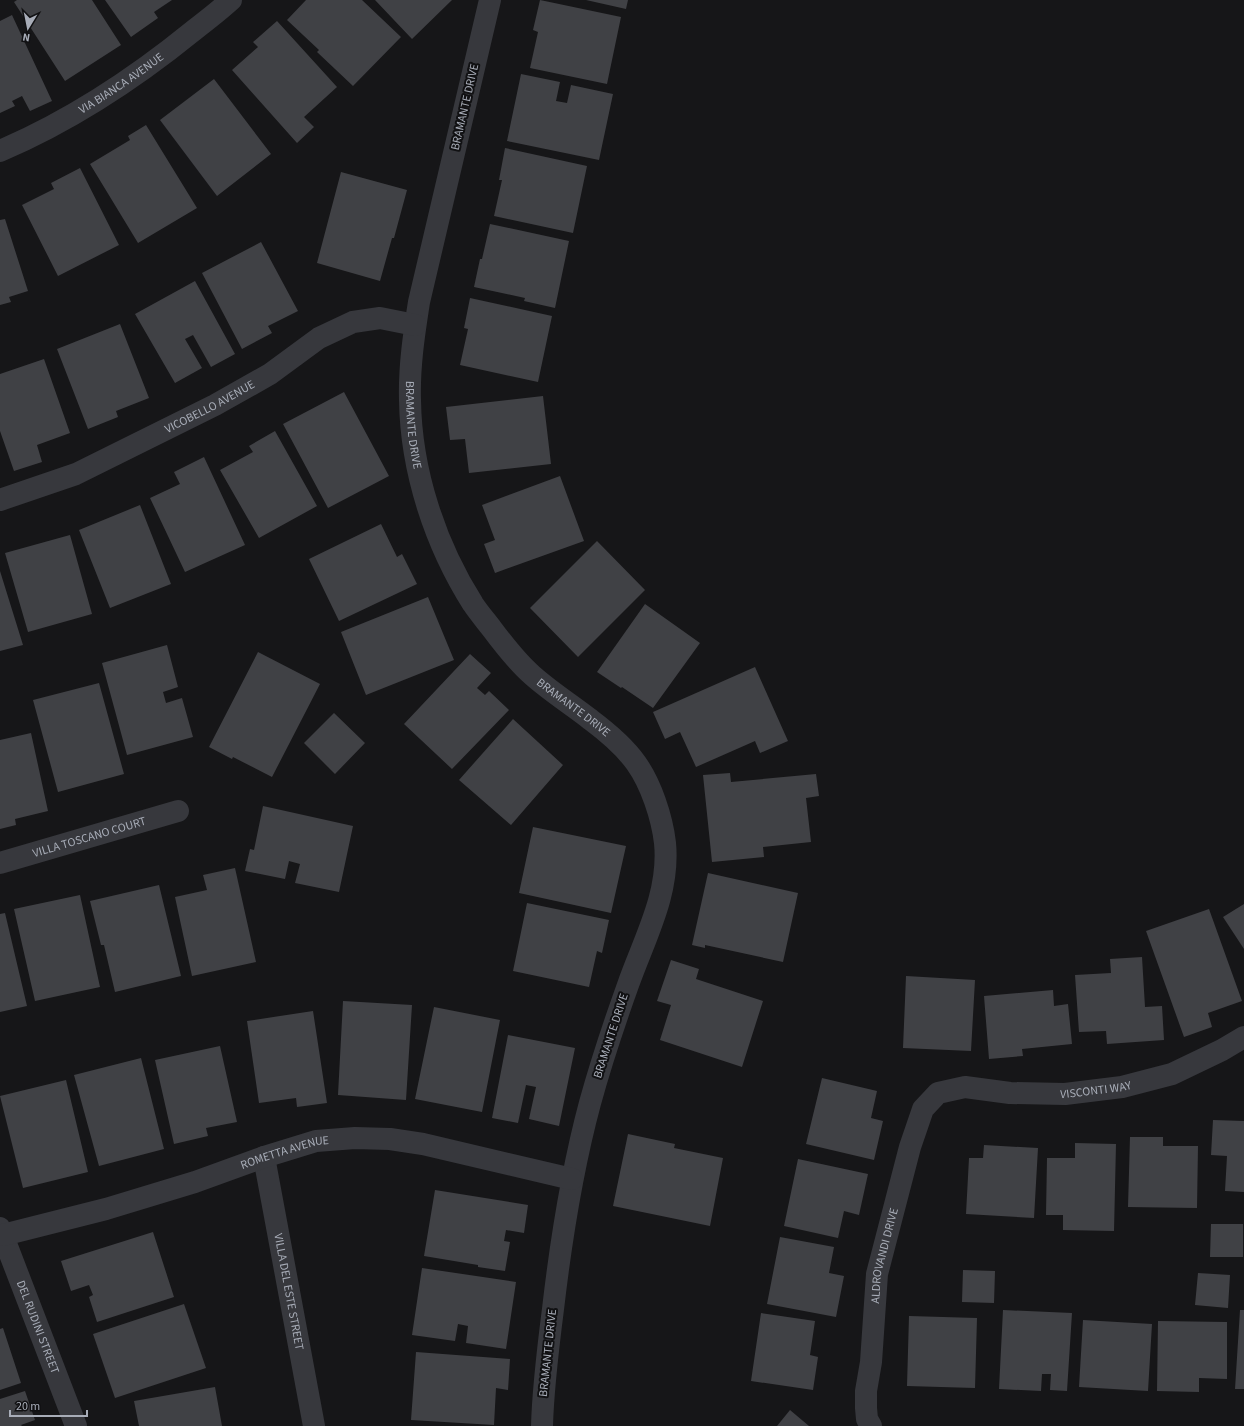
<svg xmlns="http://www.w3.org/2000/svg" width="1244" height="1426" font-family="'Source Sans 3',sans-serif">
<style>
.building{fill:#404145}
.lines{fill:none;stroke-linecap:round;stroke-linejoin:round}
.minor{stroke:#37383d;stroke-width:22}
.labels{text-anchor:middle;dominant-baseline:central;stroke-width:4;stroke-linejoin:round;paint-order:stroke}
.street-label{font-size:12px;fill:#a8adb8;stroke:#111113}
</style>
<rect width="100%" height="100%" fill="#161618"/>
<path class="building" d="M17,0H92L121,45L65,81L14,2Z
M105,0H172L154,12L158,18L131,37Z
M306,0H362L401,37L353,86L317,52L319,50L287,20Z
M375,0H452L412,39Z
M540,0L621,17L607,84L530,68L538,32L533,30Z
M586,0H628L626,9Z
M12,15L52,101L30,111L22,96L12,101L15,106L0,113V21Z
M277,21L337,87L304,117L314,127L297,143L232,70L258,47L253,42Z
M521,74L560,82L556,101L567,103L571,85L613,94L599,160L507,141Z
M214,79L271,154L217,196L160,120Z
M146,125L197,208L138,243L90,164L130,140L128,136Z
M505,148L587,166L573,233L494,216L502,180H499Z
M80,168L119,245L58,276L22,205L54,189L51,183Z
M341,172L407,190L394,238H392L380,281L317,263Z
M5,219L28,291L9,297L11,302L0,305V220Z
M490,224L569,241L555,308L524,301L525,298L474,287L480,259H482Z
M261,242L298,311L268,326L272,333L242,349L202,273Z
M195,281L235,354L211,367L193,335L185,339L202,368L175,383L135,314Z
M470,298L552,316L538,382L460,365L468,329L464,328Z
M120,324L149,398L116,411L118,417L88,429L57,349Z
M44,359L70,433L37,445L42,462L14,471L0,431V374Z
M344,392L389,476L328,508L283,424Z
M543,396L551,464L469,473L465,439L450,440L446,407Z
M275,431L317,506L259,538L220,470L253,452L249,446Z
M204,457L245,545L185,572L150,498L180,484L174,472Z
M560,476L584,541L495,573L484,544L495,540L482,505Z
M140,505L171,584L110,608L79,530Z
M381,524L397,557L402,554L417,584L339,621L309,559Z
M70,535L92,614L28,632L5,553Z
M597,541L645,590L578,657L530,608Z
M0,571L23,645L0,651Z
M428,597L454,660L366,695L341,632Z
M645,604L700,643L653,708L622,687L621,688L597,672Z
M167,645L178,687L163,692L166,703L182,698L193,737L127,755L102,663Z
M258,652L320,684L272,777L233,757L232,759L209,747Z
M470,654L491,673L477,688L485,695L489,691L509,710L452,769L404,724Z
M755,667L788,741L760,753L755,741L696,767L680,732L665,739L653,712Z
M99,683L124,774L58,792L33,700Z
M334,713L365,743L335,774L304,743Z
M513,719L563,765L511,825L459,780Z
M31,733L48,811L15,819L16,825L0,829V740Z
M730,773L731,782L816,774L819,796L806,798L811,842L763,847L764,857L712,862L703,775Z
M263,806L353,826L339,892L295,883L300,864L289,861L285,879L245,871L250,849L254,850Z
M533,827L626,846L611,913L519,893Z
M235,868L256,962L192,976L175,897L207,890L203,875Z
M708,873L798,893L783,962L705,945V948L692,945Z
M159,885L181,976L115,992L104,945H101L90,901Z
M80,895L100,987L35,1001L14,909Z
M527,903L609,920L602,953L597,951L589,987L513,971Z
M1244,904V949L1223,917Z
M1209,909L1242,1001L1208,1013L1212,1027L1184,1037L1146,931Z
M5,913L27,1006L0,1012V914Z
M1142,957L1145,1007L1162,1006L1164,1040L1107,1044L1106,1031L1079,1032L1075,975L1111,973L1110,959Z
M671,960L699,969L696,979L763,1001L742,1067L660,1040L671,1005L657,1001Z
M906,976L975,980L971,1051L903,1048Z
M1053,990L1054,1006L1068,1004L1072,1044L1022,1049L1023,1056L989,1059L984,996Z
M343,1001L412,1005L406,1100L338,1095Z
M434,1007L500,1020L482,1112L415,1099Z
M313,1011L327,1103L297,1107L296,1098L259,1103L247,1021Z
M508,1035L575,1048L559,1126L529,1119L536,1087L526,1085L518,1123L492,1118Z
M220,1046L237,1122L206,1128L208,1136L174,1144L155,1060Z
M141,1058L164,1149L99,1166L74,1075Z
M822,1078L877,1091L871,1118L883,1121L874,1160L806,1144Z
M66,1080L88,1172L23,1188L0,1096Z
M1213,1120L1244,1121V1192L1225,1191L1227,1156L1211,1155Z
M628,1134L675,1144L674,1148L723,1158L710,1226L613,1206Z
M1130,1137H1163V1146H1198L1197,1208L1128,1207Z
M1075,1143L1116,1144L1114,1231L1063,1230V1215H1046L1047,1158H1075Z
M984,1145L1038,1148L1034,1218L966,1214L969,1158H983Z
M798,1159L868,1174L859,1215L844,1211L838,1238L784,1226Z
M435,1190L528,1205L524,1233L506,1230L504,1241L510,1242L505,1271L478,1267V1265L424,1256Z
M1211,1224H1243V1257H1210Z
M153,1232L174,1297L97,1322L89,1297L93,1295L89,1285L71,1291L61,1261Z
M780,1237L834,1247L829,1273L844,1276L836,1317L767,1304Z
M422,1268L516,1282L506,1349L466,1343L468,1326L458,1324L455,1341L412,1335Z
M963,1270L995,1271L994,1303L962,1302Z
M1198,1273L1230,1275L1228,1308L1195,1305Z
M184,1304L206,1368L115,1398L93,1334Z
M1003,1310L1072,1313L1067,1391L1050,1390L1051,1374H1042L1041,1391L999,1389Z
M1240,1310H1244V1389H1235Z
M761,1313L815,1321L810,1355L818,1357L813,1390L751,1381Z
M909,1316L977,1318L975,1388L907,1386Z
M1083,1320L1152,1324L1148,1391L1079,1387Z
M1158,1321L1227,1322V1379L1199,1378V1392L1157,1391Z
M3,1328L21,1383L0,1390V1329Z
M416,1352L510,1359L508,1390L496,1388L494,1425L411,1420Z
M215,1387L222,1426H139L134,1401Z
M25,1391L35,1420L21,1425L22,1426H0V1399Z
M790,1410L809,1426H777Z"/>
<g class="lines">
<g class="minor">
<path id="s1" d="M490,0L419,302C414,334 409,367 410,400C411,471 435,544 473,604C479,613 486,621 492,629C504,645 517,662 532,675C551,692 572,705 591,720C607,732 624,746 636,763C651,784 662,817 665,843C670,894 644,939 628,985C614,1024 601,1063 590,1103C572,1170 561,1240 553,1309C548,1348 543,1387 542,1426"/>
<path id="s2" d="M0,151C70,121 134,79 193,31C206,21 219,11 231,0"/>
<path id="s3" d="M0,500L76,474L215,405L270,374L319,338L353,322L380,318L415,325"/>
<path id="s4" d="M0,863L178,811"/>
<path id="s5" d="M264,1157L314,1426"/>
<path id="s6" d="M0,1228L76,1426"/>
<path id="s7" d="M3,1235L106,1209L195,1182L264,1157L316,1141L355,1138L390,1139L423,1144L572,1179"/>
<path id="s8" d="M871,1426L867,1419L866,1408V1391L871,1362L877,1274L910,1147L923,1109L938,1093L965,1087L1010,1093L1065,1094L1122,1087L1172,1074L1222,1050L1244,1037"/>
</g>
</g>
<g class="labels">
<g class="street-label">
<text stroke="none"><textPath href="#s2" startOffset="139">VIA BIANCA AVENUE</textPath></text>
<text transform="translate(465 107) rotate(-77)">BRAMANTE DRIVE</text>
<text stroke="none"><textPath href="#s3" startOffset="230">VICOBELLO AVENUE</textPath></text>
<text stroke="none"><textPath href="#s1" startOffset="434">BRAMANTE DRIVE</textPath></text>
<text stroke="none"><textPath href="#s1" startOffset="770">BRAMANTE DRIVE</textPath></text>
<text stroke="none"><textPath href="#s4" startOffset="93">VILLA TOSCANO COURT</textPath></text>
<text transform="translate(611 1036) rotate(-72)">BRAMANTE DRIVE</text>
<text stroke="none"><textPath href="#s8" startOffset="506">VISCONTI WAY</textPath></text>
<text stroke="none"><textPath href="#s7" startOffset="294">ROMETTA AVENUE</textPath></text>
<text stroke="none"><textPath href="#s8" startOffset="173">ALDROVANDI DRIVE</textPath></text>
<text stroke="none"><textPath href="#s5" startOffset="137">VILLA DEL ESTE STREET</textPath></text>
<text stroke="none"><textPath href="#s6" startOffset="106">DEL RUDINI STREET</textPath></text>
<text transform="translate(548 1353) rotate(-84)">BRAMANTE DRIVE</text>
</g>
</g>
<g transform="translate(28 28) rotate(190)" stroke="#111113" stroke-width="3" paint-order="stroke">
<path d="M0-3L7 15L0 10L-7 15Z" fill="#a8adb8"/>
<text y="-6" font-size="11" font-weight="bold" text-anchor="middle" fill="#a8adb8">N</text>
</g>
<path d="M10 1410v6h77v-6" fill="none" stroke="#a8adb8" stroke-width="2"/>
<text x="16" y="1410" font-size="12" fill="#a8adb8" stroke="#111113" stroke-width="3" paint-order="stroke">20 m</text>
</svg>
